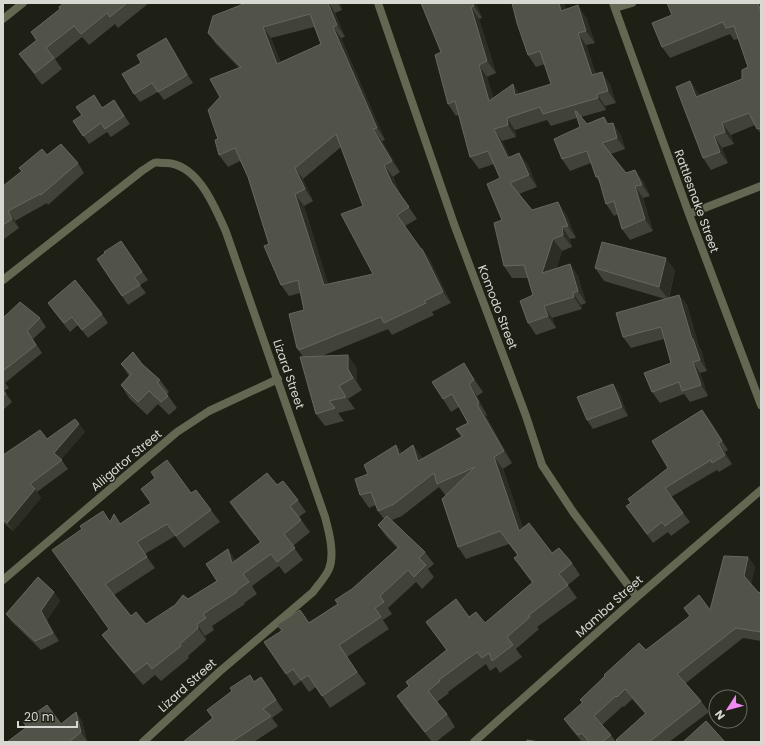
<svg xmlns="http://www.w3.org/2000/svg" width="764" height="745" font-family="Poppins,sans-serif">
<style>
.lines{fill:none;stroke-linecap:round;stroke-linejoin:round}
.street{stroke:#646752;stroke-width:8}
.wall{fill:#414338;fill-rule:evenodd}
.shaded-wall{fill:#2c2e23}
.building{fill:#515348;stroke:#66685e;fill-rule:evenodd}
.labels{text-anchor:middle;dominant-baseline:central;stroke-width:3;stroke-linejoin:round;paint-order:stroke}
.street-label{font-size:12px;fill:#d7d8d1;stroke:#1e1f15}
</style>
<rect width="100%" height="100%" fill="#1e1f15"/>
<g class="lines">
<path class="street" d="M378,3L454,224L526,416L542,465L573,512L637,597
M613,3L689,214L761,405
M615,8L632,3
M3,19L23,3
M689,214L761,186
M3,280L143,170C147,168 150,165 154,163C157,162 160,163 163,163C197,161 215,207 226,232L325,517C329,532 335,554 329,569C325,578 318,585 313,592L219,672L143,742
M3,580L177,432L209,411L278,379
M474,742L637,597L761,490"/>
</g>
<path class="wall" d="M64,3H149L118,28L115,24L89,45L82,37L55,59L62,69L42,85L27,65L19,54L36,41L31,32L60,9Z
M246,3H340L342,10L335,13L345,37L341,38L385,140L382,141L400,172L393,177L400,194L417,219L405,226L421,249H422L430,260L451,303L432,312L434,315L392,335L388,329L322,356L357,368V382L362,390L348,399L355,409L338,413L344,421L325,426L316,414L303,357L297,348L304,310L300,293L289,296L281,285L248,177L240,161L228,167L219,155L218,139L220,97L239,68L216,44L208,33ZM314,27L321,44L281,63L271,38ZM341,147L363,206L373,274L328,284L304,206L313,201L303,179Z
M421,3H476L482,18L479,19L496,73L487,77L493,98L520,94L551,84L545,64L536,67L528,55L564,3L566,10L586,17L595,43L586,45L596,74L610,84L616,103L605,106L606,110L581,117L587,124L604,117L609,124L621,135L625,149L611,154L626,173L643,181L650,196L643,198L653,231L630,240L622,229L618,214L614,216L606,204L600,183L596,177L591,163L570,171L562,159L580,127L577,118L551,126L547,120L515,130L516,137L502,141L510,157L519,153L528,165L537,187L519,194L532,210L566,214L576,238L570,239L572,247L562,251L556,269L570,264L578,276L586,303L581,305L582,309L552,318L556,328L536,335L528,323L533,295L528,278H512L504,266L500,178L494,164L479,169L470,157L459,114L456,116L448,104L441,52Z
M761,3V134L755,125L731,135L734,144L722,148L728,163L711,170L703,158L690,81L698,93L699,95L742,79L748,67L738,39L734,40L730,34L670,58L662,47Z
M166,38L172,47L193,83L164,100L158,92L140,102L134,94L141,63Z
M114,100L130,124L111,137L107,132L89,144L73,121L102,108Z
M47,155L78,163L84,173L48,205L47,203L15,221L19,228L4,239L3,238V186L22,172L19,168Z
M121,241L148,280L140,285L146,293L128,305L97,259Z
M595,268L675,270L669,298L679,295L687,305L699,347L701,350L707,371L700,373L708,396L690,402L684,394L660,403L652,392L671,363L664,339L631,348L623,337L665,299L604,281Z
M48,303L102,314L108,323L88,338L78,325L70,332L54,312Z
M3,318H40L46,327L33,339L42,353L5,383L9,388L4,391L12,402L3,410Z
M121,364H142L160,380L169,392L167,394L177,408L169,415L158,404L147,415L129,398L121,385L129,376Z
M472,375L483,392L477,396L487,415L486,416L512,463L503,469L523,528L552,553L572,563L580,575L568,585L577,598L537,627L539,629L516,649L522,657L500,673L496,667L490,671L486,664L448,692L449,693L437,702L447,714L455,727L436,742H432L405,708L397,696L409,686L406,682L446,650L426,622L469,617L485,623L532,583L514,558L518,556L509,544L466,559L458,547L446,496L439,487L402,516L392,520L425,552L434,564L428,569L434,577L422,589L416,582L388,608L392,614L383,620L389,629L347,657L366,684L330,708L316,687L309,692L301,681L294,686L286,674L281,631L277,625L309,622L338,604L352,589L397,548L386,536L378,525L384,519L378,511L376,505L369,508L360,495L368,474L396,445L402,453L413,445L422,459L461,437L456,429L468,423L459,407L451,412L443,399Z
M613,384L619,393L628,416L593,429L587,420Z
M709,419L728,450L725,452L732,464L719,472L717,470L671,497L690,522L671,536L668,532L653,543L626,506L631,503L668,468Z
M79,424L85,432L61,459L68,469L37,492L41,498L13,531L3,522V455L47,439Z
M277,485L298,500L306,512L299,517L310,532L293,546L303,560L285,574L279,566L252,586L257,594L244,603L245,604L212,626L214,630L205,636L206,640L188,656L189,658L161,681L155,675L143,685L111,647L102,635L109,629L82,529L110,522L120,524L151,503L141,489L191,493L211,510L220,522L184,548L175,536L145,554L155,568L114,595L131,616L146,624L188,599L217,581L236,560L260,542L238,514L230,502Z
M748,557L755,567L751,584L758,592L761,593V641L743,638L686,683L701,701L709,712L669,742H618L616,740L645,714L632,699L624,707L623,706L602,725L611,735L616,742H582L571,729L564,719L582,703L580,700L690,616L684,608L710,610Z
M54,592L60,601L47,620L59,641L41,650L12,622L6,614Z
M261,677L283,710L272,718L278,726L254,742H183L212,718L207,710Z
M76,712L82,721L87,741L86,742H7L61,724Z"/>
<path class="shaded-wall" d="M328,3H329L335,13L345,37L337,25Z
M338,3H340L342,10Z
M472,3H476L482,18Z
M559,3H564L570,23L561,11Z
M758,3H761V12Z
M578,5L586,17L595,43L586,31Z
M471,7L479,19L496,73L487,61Z
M263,27L271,38L286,76L277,64Z
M333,27L341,38L385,140L377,128Z
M578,33L586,45L601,87L592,75Z
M166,38L172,47L193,83L187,75Z
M479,65L487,77L498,113L489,101Z
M602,72L610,84L616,103L608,91Z
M690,81L698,93L704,108L696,97Z
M513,84L521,96L515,95Z
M597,94L605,106L606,110L598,98Z
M604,117L612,128L607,124Z
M507,118L515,130L516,137L508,125Z
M613,123L621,135L625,149L617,138Z
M722,123L731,135L734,144L725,132Z
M373,129L382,141L400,172L392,161Z
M494,129L502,141L517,170L508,158Z
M714,136L722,148L728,163L720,152Z
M519,153L528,165L537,187L529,175Z
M384,165L393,177L400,195L392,183Z
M295,168L303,179L313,201L305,189Z
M635,170L643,181L650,196L642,185Z
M635,186L643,198L653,231L645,219Z
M295,194L304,206L332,297L324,285Z
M558,202L566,214L576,238L568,226Z
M8,211L15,221L19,228L12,219Z
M562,227L570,239L572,247L563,235Z
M553,239L562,251L551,285L542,273Z
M422,249L430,260L451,303L443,292Z
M666,258L675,270L668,299L659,287Z
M570,264L578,276L586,303L578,291Z
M573,293L581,305L582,309L574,297Z
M679,295L687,305L699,347L701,350L707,371L700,360L692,339Z
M544,306L552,318L556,328L548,316Z
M348,355L357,368V382L362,390L348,369Z
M693,362L700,373L708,396L701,385Z
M464,363L472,375L483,392L474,380Z
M469,384L477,396L487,415L479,403Z
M613,384L619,393L628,416L622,407Z
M339,386L348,399L355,409L346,397Z
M477,404L486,416L512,463L504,451Z
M702,410L709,419L728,450L722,441Z
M79,424L85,432L60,461L54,453Z
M718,443L725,452L732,464L725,455Z
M396,445L405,457L399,455Z
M413,445L422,457L426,473L418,461Z
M494,457L503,469L528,543L519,531Z
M35,489L41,498L13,531L7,523Z
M228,549L236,561L232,563Z
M748,557L755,567L751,586L744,576Z
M54,592L60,601L47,620L59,641L53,633L41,611Z
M197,624L205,636L206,640L198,628Z
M76,712L82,721L87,741L81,732Z"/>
<path class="building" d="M64,3H127L110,17L107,13L81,34L74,26L46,48L54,58L35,73L19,54L37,40L31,32L60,9L59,7Z
M246,3H328L337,25L333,27L377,128L373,129L392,161L384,165L392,183L409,207L397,215L421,249H422L443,292L424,301L426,303L384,323L381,317L299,350L298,348H297L289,314L304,310L298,280L281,285L264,246L269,244L248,177L235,148L219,155L215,140L218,139L208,110L220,97L210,79L241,67L208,33L213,16ZM310,14L321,44L277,64L263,27ZM336,134L363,206L341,214L373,274L324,285L295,194L305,189L295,168Z
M421,3H472L474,6L471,7L487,61L479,65L489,101L513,84L515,95L551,84L540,51L528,55L517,23L512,3H559L561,11L578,5L586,31L578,33L592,75L602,72L608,91L597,94L598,98L543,114L540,107L507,118L508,125L494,129L508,158L519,153L529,175L510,183L532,210L558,202L568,226L562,227L563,235L553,239L542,273L570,264L578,291L573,293L574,297L544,306L548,316L528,323L520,301L533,295L524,265L504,266L494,223L502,220L487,184L500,178L488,151L470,157L455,101L448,104L435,55L441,52Z
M667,3H758L761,12V128L757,129L749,113L722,123L725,132L714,136L720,152L703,158L676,87L690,81L696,97L742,79V70L748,67L734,26L726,28L723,22L662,47L652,23L672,15Z
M166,38L187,75L158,92L152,83L134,94L122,74L141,63L137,55Z
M94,95L102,108L114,100L124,116L105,129L101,123L83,136L73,121L82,115L76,107Z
M575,111H576L587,124L604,117L607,124L613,123L617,138L602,143L626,173L635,170L642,185L635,186L645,219L622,229L614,201L606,204L598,176L596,177L587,151L562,159L554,139L580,127Z
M61,144L78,163L41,195L40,194L8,211L12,219L3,225V186L22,171L19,168L42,149L47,155Z
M121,241L142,272L134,277L140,285L122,296L97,259L105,253L104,252Z
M602,242L666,258L659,287L595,268Z
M75,280L102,314L82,330L72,317L64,323L48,303Z
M679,295L692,339H693L700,360L693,362L701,385L682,391L679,382L652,392L644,373L671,363L661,327L623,337L616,313Z
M20,302L40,318L27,331L36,345L3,371V318Z
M133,352L142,364L160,380L157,382L168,396L161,402L149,391L138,402L121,385L131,374L121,364Z
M348,355V369L353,378L339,386L346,397L329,401L335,408L316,414L300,357Z
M464,363L474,380L469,384L479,403L477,404L504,451L494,457L519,531L529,523L552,553L559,548L572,563L559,574L568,585L529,615L530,617L507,637L513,645L492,661L489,653L482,658L477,652L439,680L440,681L428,691L447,714L425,732L397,696L409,686L406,682L447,650L426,622L456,599L469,617L476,612L485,623L533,582L514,558L518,555L500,531L458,547L442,499L475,467L437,484L434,473L394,504L378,511L371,492L360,495L355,479L368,474L364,465L396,445L399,455L413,445L418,461L463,436L456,429L468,423L452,394L443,399L432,382Z
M613,384L622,407L587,420L577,397Z
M3,390L6,394L3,396Z
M702,410L722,441L718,443L725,455L712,463L711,460L665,488L683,513L665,526L662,522L647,534L626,506L631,503L628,499L668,468L652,441Z
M75,419L79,424L54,453L62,460L30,484L35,489L7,523L3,519V455L40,430L47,439Z
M167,460L191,493L196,490L211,510L176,536L167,524L137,542L147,557L105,584L131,616L136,612L146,624L175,605L183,595L188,599L217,581L206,564L228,549L232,563L261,542L230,502L267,473L277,485L283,481L298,500L290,506L301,520L284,534L295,548L277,562L271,554L243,574L249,582L236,591L237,592L203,614L206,618L197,624L198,628L180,644L181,646L152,669L147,663L134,673L102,635L109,629L52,550L82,529L80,526L103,511L110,522L114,514L120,524L151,503L141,489L155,478L151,472Z
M387,516L425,552L419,558L426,565L414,577L408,570L380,596L384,602L375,608L381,617L339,645L357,672L322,696L308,675L301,680L293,669L286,674L264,642L283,630L277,625L300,610L309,623L338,604L335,600L352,589L399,547L378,525Z
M724,556L748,557L744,576L758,592L761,593V632L736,628L677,674L701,701L649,742H618L616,740L646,713L625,689L617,697L616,696L594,716L611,735L602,742H589L582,733L578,735L564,719L583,702L580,700L605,676L604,675L639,643L646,650L690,616L684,608L699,595L710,610Z
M38,577L54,592L41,611L53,633L35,641L6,614Z
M250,675L254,682L261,677L276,700L263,709L271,716L233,741L234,742H183L213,718L207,710L232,691L230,688Z
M47,705L61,724L76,712L81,732L69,742H7L27,727L23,722Z
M706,721L725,742H683Z
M527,740L539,742H527Z"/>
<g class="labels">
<g class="street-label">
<text transform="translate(697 201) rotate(70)">Rattlesnake Street</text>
<text transform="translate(498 307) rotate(69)">Komodo Street</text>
<text transform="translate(289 374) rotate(71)">Lizard Street</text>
<text transform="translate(126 460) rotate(-40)">Alligator Street</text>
<text transform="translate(609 606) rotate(-42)">Mamba Street</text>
<text transform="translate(187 685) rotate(-42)">Lizard Street</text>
</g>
</g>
<rect width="764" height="745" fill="none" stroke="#d7d8d1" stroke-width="8"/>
<g transform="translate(728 709) rotate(234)"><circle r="19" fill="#1e1f15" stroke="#686960"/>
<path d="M0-3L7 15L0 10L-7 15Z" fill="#f08bf5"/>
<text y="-6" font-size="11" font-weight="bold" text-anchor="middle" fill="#d7d8d1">N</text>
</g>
<path d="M18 721v6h59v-6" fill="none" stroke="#d7d8d1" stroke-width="2"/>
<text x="24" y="721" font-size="12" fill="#d7d8d1" stroke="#1e1f15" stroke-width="3" paint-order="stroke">20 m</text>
</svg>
